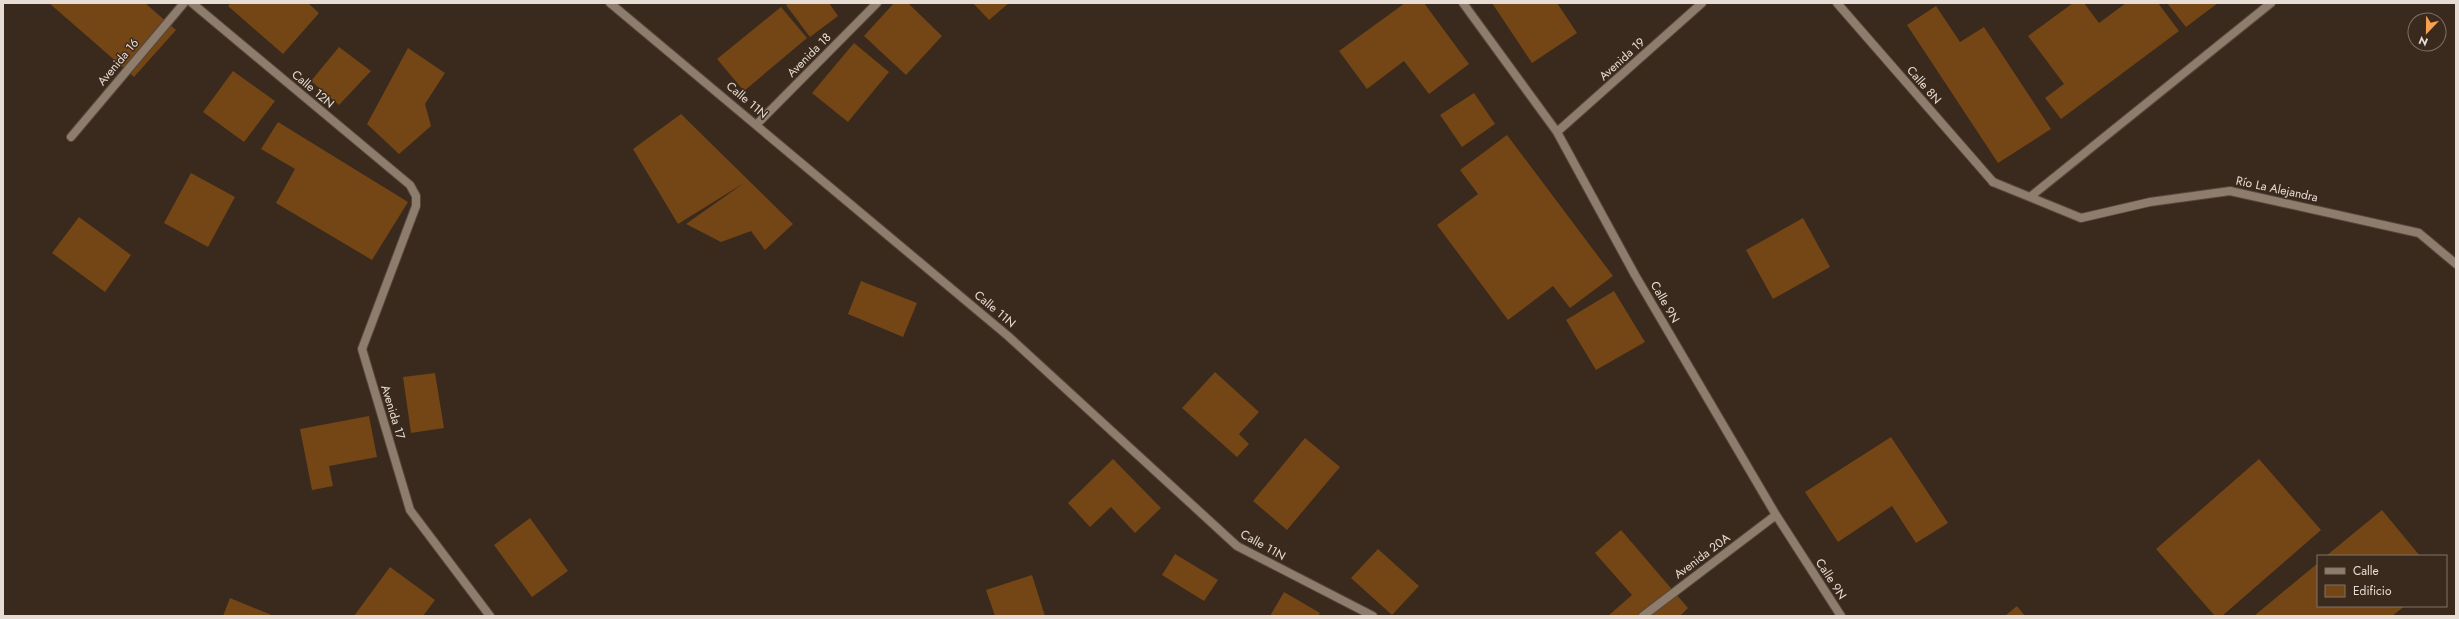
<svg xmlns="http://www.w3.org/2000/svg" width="2459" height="619" font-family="Jost,sans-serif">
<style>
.building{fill:#744515}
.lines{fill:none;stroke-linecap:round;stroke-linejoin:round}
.service-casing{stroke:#54483c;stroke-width:10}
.minor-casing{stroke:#54483c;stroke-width:10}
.service{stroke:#8e7c6c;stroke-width:8}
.minor{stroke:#8e7c6c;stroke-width:8}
.labels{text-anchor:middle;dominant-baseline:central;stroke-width:3;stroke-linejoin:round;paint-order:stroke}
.street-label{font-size:12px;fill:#e7ddd4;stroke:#3a2a1d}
</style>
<rect width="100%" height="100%" fill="#3a2a1d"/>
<path class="building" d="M49,3H145L176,30L134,77Z
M231,3H308L319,13L283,54L228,6Z
M789,3H829L838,16L810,37L786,5Z
M894,3H908L942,36L906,75L864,36Z
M973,3H1009L989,20Z
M1405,3H1424L1469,64L1429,94L1404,61L1367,89L1339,51Z
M1492,3H1557L1577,33L1532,63Z
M2073,3H2084L2099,23L2126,3H2158L2179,31L2061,119L2045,98L2064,84L2028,36Z
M2167,3H2218L2186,27Z
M1936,6L1960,42L1984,27L2051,129L1998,163L1907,25Z
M781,7L807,38L744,91L717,59Z
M854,43L889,72L848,122L812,93Z
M339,47L371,71L339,105L311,81Z
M408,48L445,73L425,104L431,126L399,154L367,124Z
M233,71L275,101L244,142L203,112Z
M1474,93L1495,124L1462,147L1440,115Z
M681,114L793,224L765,250L751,231L721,242L686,224L744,183L678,224L633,149Z
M278,122L408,202L372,260L276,203L295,169L261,149Z
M1507,135L1613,276L1570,308L1553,286L1508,320L1437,225L1478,194L1460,170Z
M191,173L235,197L208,247L164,223Z
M79,217L131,255L105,292L52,253Z
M1803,218L1830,267L1773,299L1746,250Z
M861,281L917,303L903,337L848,314Z
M1614,291L1645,342L1596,370L1566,320Z
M1215,372L1259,412L1239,434L1249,444L1237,457L1182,408Z
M435,373L444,428L411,433L403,377Z
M369,416L377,457L329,466L333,486L312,490L300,429Z
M1891,437L1948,523L1916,543L1892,506L1838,542L1805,492Z
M1305,438L1340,467L1287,530L1253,501Z
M1113,459L1161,508L1135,533L1111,507L1090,527L1068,503Z
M2259,459L2321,530L2222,616H2215L2156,549Z
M2382,510L2420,556H2326Z
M530,518L568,571L532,597L494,545Z
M1621,530L1688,608L1680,616H1608L1632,595L1595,553Z
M1378,549L1419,586L1392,615L1351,578Z
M1175,554L1218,580L1204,601L1162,575Z
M2318,563V606H2405L2392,616H2254Z
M390,567L435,600L423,616H354Z
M1032,575L1045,616H995L986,590Z
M1284,592L1320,613L1318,616H1270Z
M230,598L274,616H223Z
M2017,606L2025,616H2005Z"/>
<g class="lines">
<g class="service-casing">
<path id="service" d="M1993,182L2081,218L2150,202L2230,191L2419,233L2456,264
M2030,197L2271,3"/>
</g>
<g class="minor-casing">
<path id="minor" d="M192,3L410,185L416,196V206L362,349L410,510L490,616
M610,3L1008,336L1237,546L1373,616
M1463,3L1557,132L1635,275L1776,515L1841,616
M1837,3L1993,182
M757,124L877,3
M1557,132L1702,3
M71,137L184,3
M1643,616L1776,515"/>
</g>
<use href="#service" class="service"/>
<use href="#minor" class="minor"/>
</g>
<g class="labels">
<g class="street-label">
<text transform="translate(809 55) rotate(-45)">Avenida 18</text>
<text transform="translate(1622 59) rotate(-42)">Avenida 19</text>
<text transform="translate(118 62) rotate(-50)">Avenida 16</text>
<text transform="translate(1924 85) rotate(49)">Calle 8N</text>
<text transform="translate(313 89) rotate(40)">Calle 12N</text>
<text transform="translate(747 100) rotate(40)">Calle 11N</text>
<text transform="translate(2277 189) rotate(12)">Río La Alejandra</text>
<text transform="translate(1665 302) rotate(60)">Calle 9N</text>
<text transform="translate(995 309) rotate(40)">Calle 11N</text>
<text transform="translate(393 412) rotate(73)">Avenida 17</text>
<text transform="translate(1263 545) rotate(29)">Calle 11N</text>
<text transform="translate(1702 556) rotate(-37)">Avenida 20A</text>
<text transform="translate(1831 579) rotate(57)">Calle 9N</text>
</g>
</g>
<rect width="2459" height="619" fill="none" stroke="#e7ddd4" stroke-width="8"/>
<rect x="2317" y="555" width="130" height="52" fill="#3a2a1d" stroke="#7f7266"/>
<rect x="2325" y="568" width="20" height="6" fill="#8e7c6c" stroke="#7f7266"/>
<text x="2353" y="575" font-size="12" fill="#e7ddd4">Calle</text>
<rect x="2325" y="585" width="20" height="12" fill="#744515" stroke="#7f7266"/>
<text x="2353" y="595" font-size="12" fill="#e7ddd4">Edificio</text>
<g transform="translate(2427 32) rotate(202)"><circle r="19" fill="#3a2a1d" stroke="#7f7266"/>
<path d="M0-3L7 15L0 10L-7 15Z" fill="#f8a04b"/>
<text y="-6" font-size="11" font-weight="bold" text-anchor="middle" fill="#e7ddd4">N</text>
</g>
</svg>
